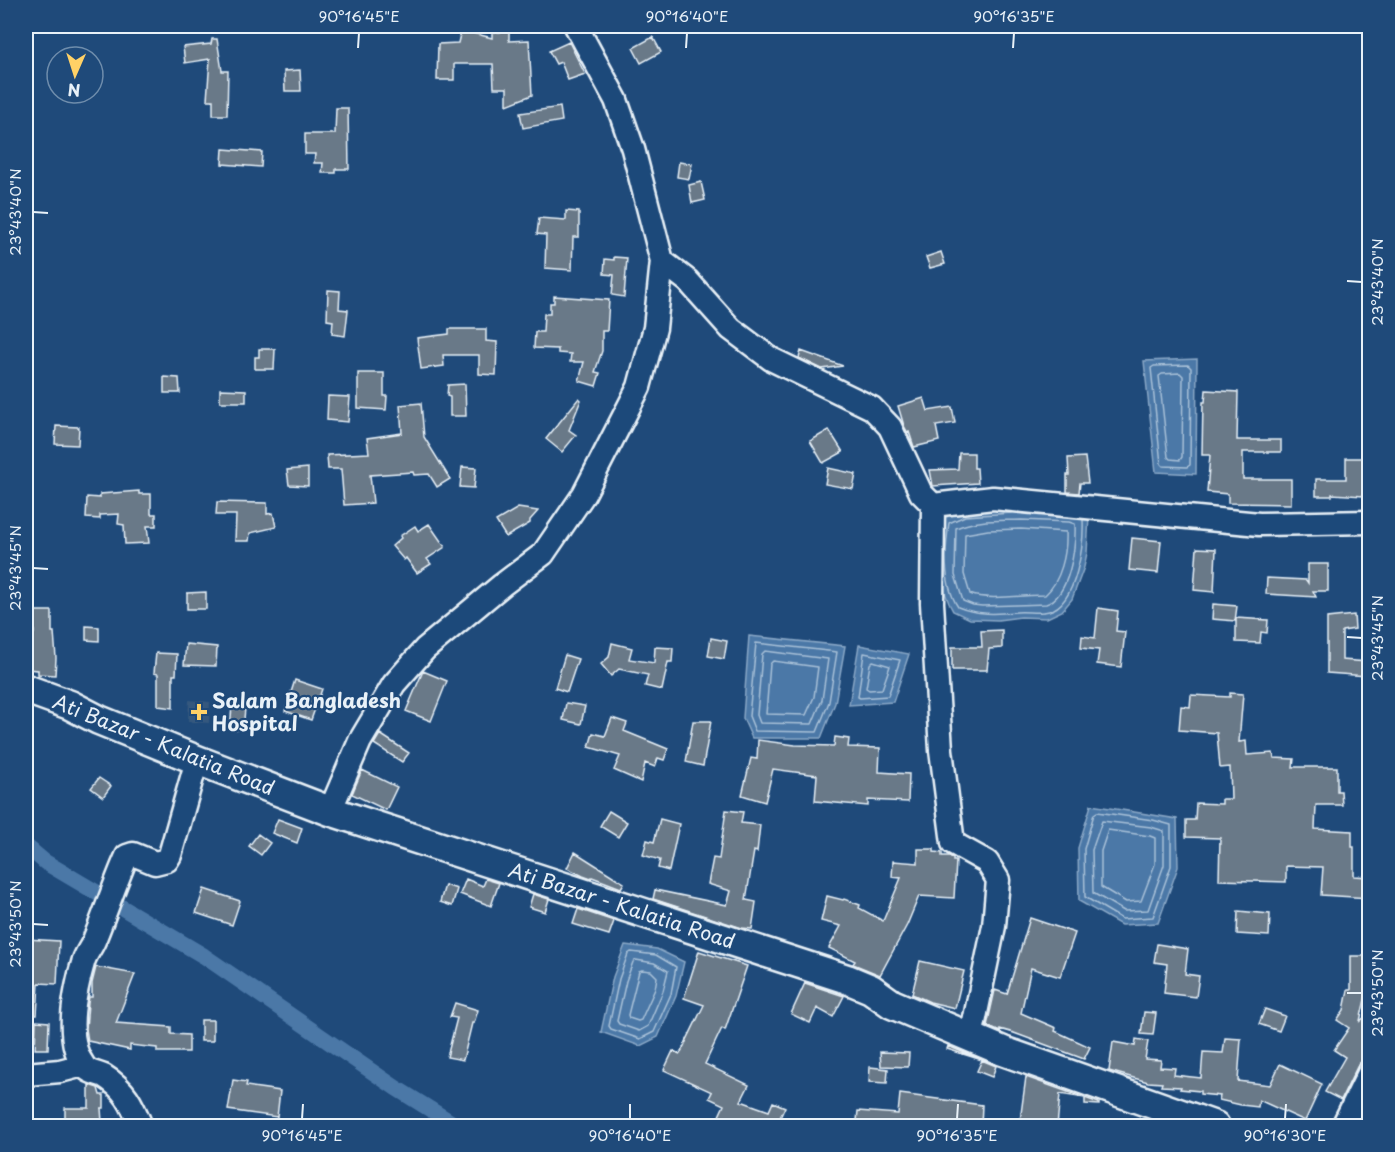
<svg xmlns="http://www.w3.org/2000/svg" width="1395" height="1152" font-family="'Playpen Sans',sans-serif">
<style>
.built{fill:#35587e}
.water{fill:#4b78a7;stroke:#8aa8c7;stroke-width:1.5}
.lines{fill:none;stroke-linecap:round;stroke-linejoin:round}
.shore{stroke:#a9c1d8;stroke-width:1.5}
.canal{stroke:#4b78a7;stroke-width:16}
.building{fill:#697988;stroke:#e8f1f8;stroke-width:1.5}
.minor-casing{stroke:#e8f1f8;stroke-width:27}
.major-casing{stroke:#e8f1f8;stroke-width:33}
.minor{stroke:#1f4a7a;stroke-width:22}
.major{stroke:#1f4a7a;stroke-width:28}
.ticks{fill:none;stroke:#e8f1f8;stroke-width:2}
.poi-dot{fill:#ffd166;stroke:#1f4a7a;stroke-width:2}
.labels{text-anchor:middle;dominant-baseline:central;stroke-width:4.5;stroke-linejoin:round;paint-order:stroke}
.poi-label{font-size:20px;font-weight:bold;fill:#e8f1f8;stroke:#1f4a7a;text-anchor:start}
.street-label{font-size:20px;fill:#e8f1f8;stroke:#1f4a7a}
.neatline{fill:none;stroke:#e8f1f8;stroke-width:2}
.ticks-label{font-size:15px;text-anchor:middle;fill:#e8f1f8}
</style>
<rect width="100%" height="100%" fill="#1f4a7a"/>
<filter id="ink" filterUnits="userSpaceOnUse"><feTurbulence type="fractalNoise" baseFrequency=".0167" numOctaves="2"/><feDisplacementMap in="SourceGraphic" scale="12" xChannelSelector="R" yChannelSelector="G"/><feConvolveMatrix kernelMatrix="1 2 1 2 8 2 1 2 1" color-interpolation-filters="sRGB"/></filter>
<g filter="url(#ink)">
<path class="built" d="M189,700L210,702L209,723L188,722Z"/>
<path class="water" d="M1197,359L1196,474L1156,472L1144,361Z
M986,508L1089,516L1087,553L1084,567L1072,599L1062,611L1047,618L1021,617L998,620L970,619L953,611C936,583 943,549 944,518L963,510Z
M749,636L845,646L835,703L821,738H752L743,718Z
M859,645L909,654L893,702L849,705Z
M1091,805L1177,819L1178,867L1158,923L1121,925L1079,901L1078,848Z
M625,945L657,949L684,962L676,996L658,1037L640,1046L601,1032L613,977Z"/>
<g class="lines">
<path class="shore" d="M1188,365L1191,368L1190,465L1187,467L1163,466L1161,464L1151,368L1154,366Z
M1180,373L1183,376L1182,457L1180,460L1170,459L1168,457L1159,376L1162,374Z
M1012,513L965,516L949,523C945,548 943,584 958,607C977,615 996,614 1017,612C1027,611 1039,614 1049,611C1077,604 1084,543 1083,520
M1021,520L1069,522L1075,524C1076,546 1070,596 1046,604L982,606L973,605L963,601L955,575L956,528C976,519 1000,521 1021,520Z
M1021,529L1066,532C1067,553 1061,581 1045,595C1025,595 985,601 970,594L964,574L965,534L988,530Z
M756,643L837,652L829,702L817,732L755,731L749,716Z
M765,651L828,659L822,700L812,724L760,723L757,715L762,654Z
M864,653L900,660L888,696L860,698L858,697Z
M773,661L818,667L814,697L806,715L766,714L770,664Z
M873,661L890,666L882,689L869,690L866,688L870,664Z
M1097,812L1153,820L1171,825V866L1153,917L1122,919L1085,897L1084,849L1094,814Z
M1102,821L1151,827L1164,831V865L1148,910L1124,911L1093,893L1092,850Z
M1108,830L1150,836L1155,838V864L1141,901L1126,902L1101,887V851Z
M631,952L656,955L676,967L671,994L654,1032L640,1039L611,1029L609,1026L619,979L628,954Z
M636,960L654,963L668,971L663,991L648,1026L639,1031L619,1024L617,1021L626,981L633,962Z
M642,970L651,971L657,977L655,989L641,1020L638,1021L629,1018L628,1015L639,971Z"/>
<path class="canal" d="M26,846L45,862L204,956L396,1088L457,1126"/>
</g>
<path class="building" d="M461,30L492,38V32H509V41L529,40L532,95L507,105V88H494L493,64H454V80H437L438,44L458,43Z
M653,37L661,52L641,63L633,48Z
M212,39H217L222,71H228L227,115H213V100H207L210,59L185,63L183,47L211,44Z
M569,42L585,74L568,80L561,62L556,64L549,51Z
M300,70L301,91H285L284,71Z
M560,107L562,121L523,128L520,113Z
M336,108H348L349,169H336V173H322L323,163H314L315,154H305V134H335Z
M223,149L262,152L261,167L222,164Z
M679,162L692,164L689,179L677,177Z
M701,182L705,200L692,203L689,185Z
M566,211L579,212V237H573L572,270L545,268L546,235L537,234L539,218L566,220Z
M941,252L945,264L930,268L926,257Z
M614,257L627,258L624,297L612,295L614,275L604,274L605,259L614,260Z
M328,290L340,291L339,309L348,310L345,336L332,334L333,321L327,320Z
M554,296L609,300L607,331H602V351L595,372L600,373L596,386L579,381L584,362H570L571,354L558,353V349L534,348L535,332H543L544,314H550V303H554Z
M449,329H486V341L497,342L496,375L479,374V355H443L444,366L421,369L417,338L449,334Z
M259,349H275L274,369H255V357H259Z
M801,351L843,366L822,369L799,358Z
M358,373H384V396H387L386,410L358,408Z
M164,377L179,378L180,393H164Z
M465,384L466,416H450V397L447,396L448,385Z
M220,389L246,390V402H220Z
M1206,390L1238,392L1237,440H1281V452H1243V479H1291V504L1228,503V494L1207,492L1210,455H1202L1203,402H1205Z
M328,396L350,397L348,422L327,420Z
M579,398L581,400L569,430L576,435L562,452L546,439Z
M924,398L928,411L952,407L955,423L936,426L939,441L914,447L909,432L908,433L904,426L898,406Z
M421,403L424,437L450,479L437,487L429,474L414,475L413,472L370,475L373,503L344,505L341,469H328L327,455L369,453L367,438L402,433L400,405Z
M56,426L79,427L78,445L55,444Z
M829,430L843,452L823,463L810,441Z
M959,453H974V468H977L978,483L933,486L930,470L958,469Z
M1085,457L1088,483H1080L1079,493L1067,492V475H1069L1068,458Z
M1346,458H1364V496L1332,494V496H1316V479H1346Z
M462,467L476,468L474,488L460,487Z
M308,468V486L289,485L287,470Z
M828,468L856,474L853,489L825,484Z
M139,491V494H151V514H156V526H147L149,543L125,544L124,525L118,524L119,514L100,515V519L86,518L87,497L100,498V494Z
M217,502L267,503V514L273,513L276,527L250,533L249,541H235L236,515H216Z
M518,508L538,511L530,520V523L506,537L496,521Z
M429,524L445,547L427,559L431,564L417,573L406,558L404,560L392,546L401,538L400,536L415,526L418,531Z
M1132,538L1161,541L1158,573L1129,570Z
M1197,548L1216,549L1214,592L1194,590Z
M1308,564H1328V591H1313L1316,597L1266,594L1267,578L1306,580L1308,583Z
M206,592V609H187V593Z
M1213,604L1237,606L1235,621L1212,619Z
M1098,608L1118,611L1116,631L1125,632L1121,667L1097,664L1099,650L1081,648L1082,636L1095,638Z
M33,611H52V632H54L56,658L55,675L38,674V670L26,669V634L34,633Z
M1354,615L1355,629L1342,631V660L1368,662L1367,676L1327,673V618Z
M1236,618L1268,620L1267,633L1261,632L1260,643L1236,642Z
M86,626L99,627V641L86,640Z
M1002,630V648L989,649L987,670H952V647H982L981,631Z
M711,638L727,641L724,659L708,656Z
M612,643L632,648L629,659L654,663L655,647L673,648L672,662H668L662,690L645,686L648,675L619,669L611,676L601,664L609,657Z
M186,644L217,647L216,666L184,665Z
M156,653L177,654L176,675H173V708L158,706V674L154,673Z
M565,655L578,659L567,692L555,688Z
M423,671L447,681L431,721L406,711Z
M295,680L322,689L311,720L285,711Z
M1230,693L1243,694L1239,742L1246,741L1247,755L1273,753L1274,758L1294,759L1293,767H1337V791H1341L1342,805H1316L1315,829L1352,831V847H1354V876L1370,877V898L1321,895L1323,867L1286,866V882L1219,880L1220,838L1186,837V820H1195L1196,803L1222,804V799H1231L1230,767L1220,768L1217,733L1179,730L1181,706L1190,707L1191,695L1230,697Z
M566,703L585,706L581,724L563,720Z
M232,706L245,708L243,730L230,729Z
M612,718L627,723L624,731L668,749L664,760L658,758L655,767L645,763L641,782L614,770L620,756L589,747L593,733L605,736Z
M693,721H711L703,766L686,762Z
M380,734L409,753L402,762L374,744Z
M835,737L849,739L848,747L880,748L879,772L909,774L908,802L868,800V806L815,801L817,775L773,769L765,802L742,795L751,758L757,759L758,740L795,745L834,746Z
M362,770L397,787L386,810L352,794Z
M99,778L111,786L103,797L91,788Z
M726,810L743,812L741,823L760,825L757,852L754,851L746,900L756,902L752,929L742,928L653,899L655,890L727,905L731,891L708,884L713,858L719,859Z
M609,811L627,822L618,837L600,826Z
M278,819L302,828L297,843L272,833Z
M660,819L679,824L669,871L658,868L660,860L643,855L647,840L654,842Z
M258,834L270,843L261,855L249,846Z
M918,849H934V852L942,853V856H949L953,858V861H956L954,898L919,896L907,925L880,975L853,964L855,961L829,948L841,926L821,921L827,896L843,900L844,899L860,905L859,908L883,921L901,878L892,877L893,861L918,863Z
M575,852L624,883L621,888L592,877L591,879L583,876L567,868Z
M466,879L483,886L486,879L499,883L491,906L460,894Z
M445,885L457,889L452,906L440,902Z
M204,889L240,901L232,925L196,913Z
M533,894L549,899L545,912L529,907Z
M578,909L614,921L609,935L573,924Z
M1238,911L1270,914L1269,936L1237,934Z
M1030,918L1075,933L1060,977L1031,968L1021,1013L1056,1028L1055,1031L1090,1047L1084,1059L1014,1033L1000,1029V1032L987,1026L995,990L1007,994Z
M26,939L59,941L57,984L39,983L37,1015H26Z
M1157,944L1188,949L1185,974L1199,976L1196,997L1164,993L1167,964L1154,962Z
M699,951L747,966L725,1030L722,1028L705,1064L749,1085L741,1101L769,1111L773,1102L785,1107L776,1126H737L718,1118L724,1105L709,1098L712,1092L664,1070L673,1051L680,1054L704,1005L684,998Z
M1351,956H1370V978L1360,1021L1370,1013V1058L1363,1060L1358,1065L1341,1100L1325,1092L1345,1057L1334,1050L1349,1028L1337,1020L1344,1010L1348,990H1351Z
M920,961L964,971L955,1008L930,1002L912,994Z
M96,967L135,974L116,1023L171,1027V1034L189,1035V1052H157V1048L130,1045V1050L88,1041L86,1029L88,1003L89,997H92V983Z
M805,983L844,996L833,1017L817,1008L810,1023L791,1014Z
M455,1003L478,1010L474,1023H472L463,1060L447,1057L457,1018L450,1017Z
M1265,1009L1285,1016L1279,1031L1259,1024Z
M1144,1012L1156,1013L1153,1035L1141,1034Z
M201,1020H213V1041H201Z
M36,1021L49,1022L48,1049H35Z
M1225,1038L1241,1039L1238,1081L1270,1085L1280,1064L1322,1084L1305,1121L1259,1100L1258,1107L1241,1105L1219,1100L1220,1096L1200,1094V1091L1180,1089L1181,1087L1161,1086L1162,1083L1148,1082L1109,1071L1113,1042L1135,1046L1136,1039L1148,1041L1145,1059L1161,1060L1160,1067L1175,1068L1174,1075L1201,1078L1203,1052L1223,1053Z
M948,1046L996,1066L992,1077L977,1071L982,1060L947,1049Z
M880,1052L909,1053L908,1067L881,1066Z
M870,1067L888,1069L887,1083L869,1082Z
M1026,1077L1099,1103V1105L1085,1104V1098L1060,1094L1057,1126H1038V1123L1020,1121Z
M233,1080L247,1082L246,1086L280,1091L277,1117L228,1110Z
M89,1085L98,1088L100,1095H104V1108H101L102,1122H65V1108H89Z
M900,1094L982,1105L981,1126H901L878,1124V1126H863V1122L857,1121L858,1111L898,1114Z"/>
<g class="lines">
<g class="minor-casing">
<path id="minor" d="M662,261L688,281L731,329L771,359L872,408L890,427L921,493L933,505L993,498L1259,524L1370,522
M933,505L932,603L941,750L953,843L987,862L998,880L994,926L971,1037
M330,811L360,741L394,684L425,649L502,585L543,554L584,494L639,387L655,328L662,261L633,149L616,100L576,26
M26,1074L60,1071L83,1065
M141,1126C132,1104 125,1089 104,1076C97,1073 88,1072 84,1066C64,1040 75,991 83,963C85,954 92,947 95,938C106,911 115,883 127,856L133,854L155,863L167,860L170,855L197,760
M1343,1126L1370,1071"/>
</g>
<g class="major-casing">
<path id="major" d="M26,689L70,705L99,720L197,760L330,811L847,979L871,989L892,1004L1003,1051L1215,1126"/>
</g>
<use href="#minor" class="minor"/>
<use href="#major" class="major"/>
</g>
</g>
<path class="ticks" d="M358,48L359,33M686,48L687,33M1013,48L1014,33M33,212L48,213M1347,281L1362,282M33,568L48,569M1347,637L1362,638M33,924L48,925M1347,993H1362M302,1119L303,1104M630,1119V1104M957,1119L958,1104M1285,1119L1286,1104"/>
<path class="poi-dot" d="M196 703h6v6h6v6h-6v6h-6v-6h-6v-6h6z"/>
<g class="labels">
<g class="poi-label">
<text x="212" y="700">Salam Bangladesh<tspan x="212" dy="23">Hospital</tspan></text>
</g>
<g class="street-label">
<text transform="translate(164 744) rotate(22)">Ati Bazar - Kalatia Road</text>
<text transform="translate(622 905) rotate(18)">Ati Bazar - Kalatia Road</text>
</g>
</g>
<rect width="1395" height="1152" fill="none" stroke="#1f4a7a" stroke-width="66"/>
<g transform="translate(75 75) rotate(183)"><circle r="28" fill="#1f4a7a" stroke="#6f8dac" stroke-width="1.5"/>
<path d="M0-4.5L10 22L0 15L-10 22Z" fill="#ffd166"/>
<text y="-9" font-size="16" font-weight="bold" text-anchor="middle" fill="#e8f1f8">N</text>
</g>
<rect x="33" y="33" width="1329" height="1086" class="neatline"/>
<g class="ticks-label">
<text x="359" y="22">90°16'45"E</text>
<text x="687" y="22">90°16'40"E</text>
<text x="1014" y="22">90°16'35"E</text>
<text transform="translate(16 212) rotate(-90)" y="5">23°43'40"N</text>
<text transform="translate(1378 282) rotate(-90)" y="5">23°43'40"N</text>
<text transform="translate(16 568) rotate(-90)" y="5">23°43'45"N</text>
<text transform="translate(1378 638) rotate(-90)" y="5">23°43'45"N</text>
<text transform="translate(16 924) rotate(-90)" y="5">23°43'50"N</text>
<text transform="translate(1378 993) rotate(-90)" y="5">23°43'50"N</text>
<text x="302" y="1141">90°16'45"E</text>
<text x="630" y="1141">90°16'40"E</text>
<text x="957" y="1141">90°16'35"E</text>
<text x="1285" y="1141">90°16'30"E</text>
</g>
</svg>
